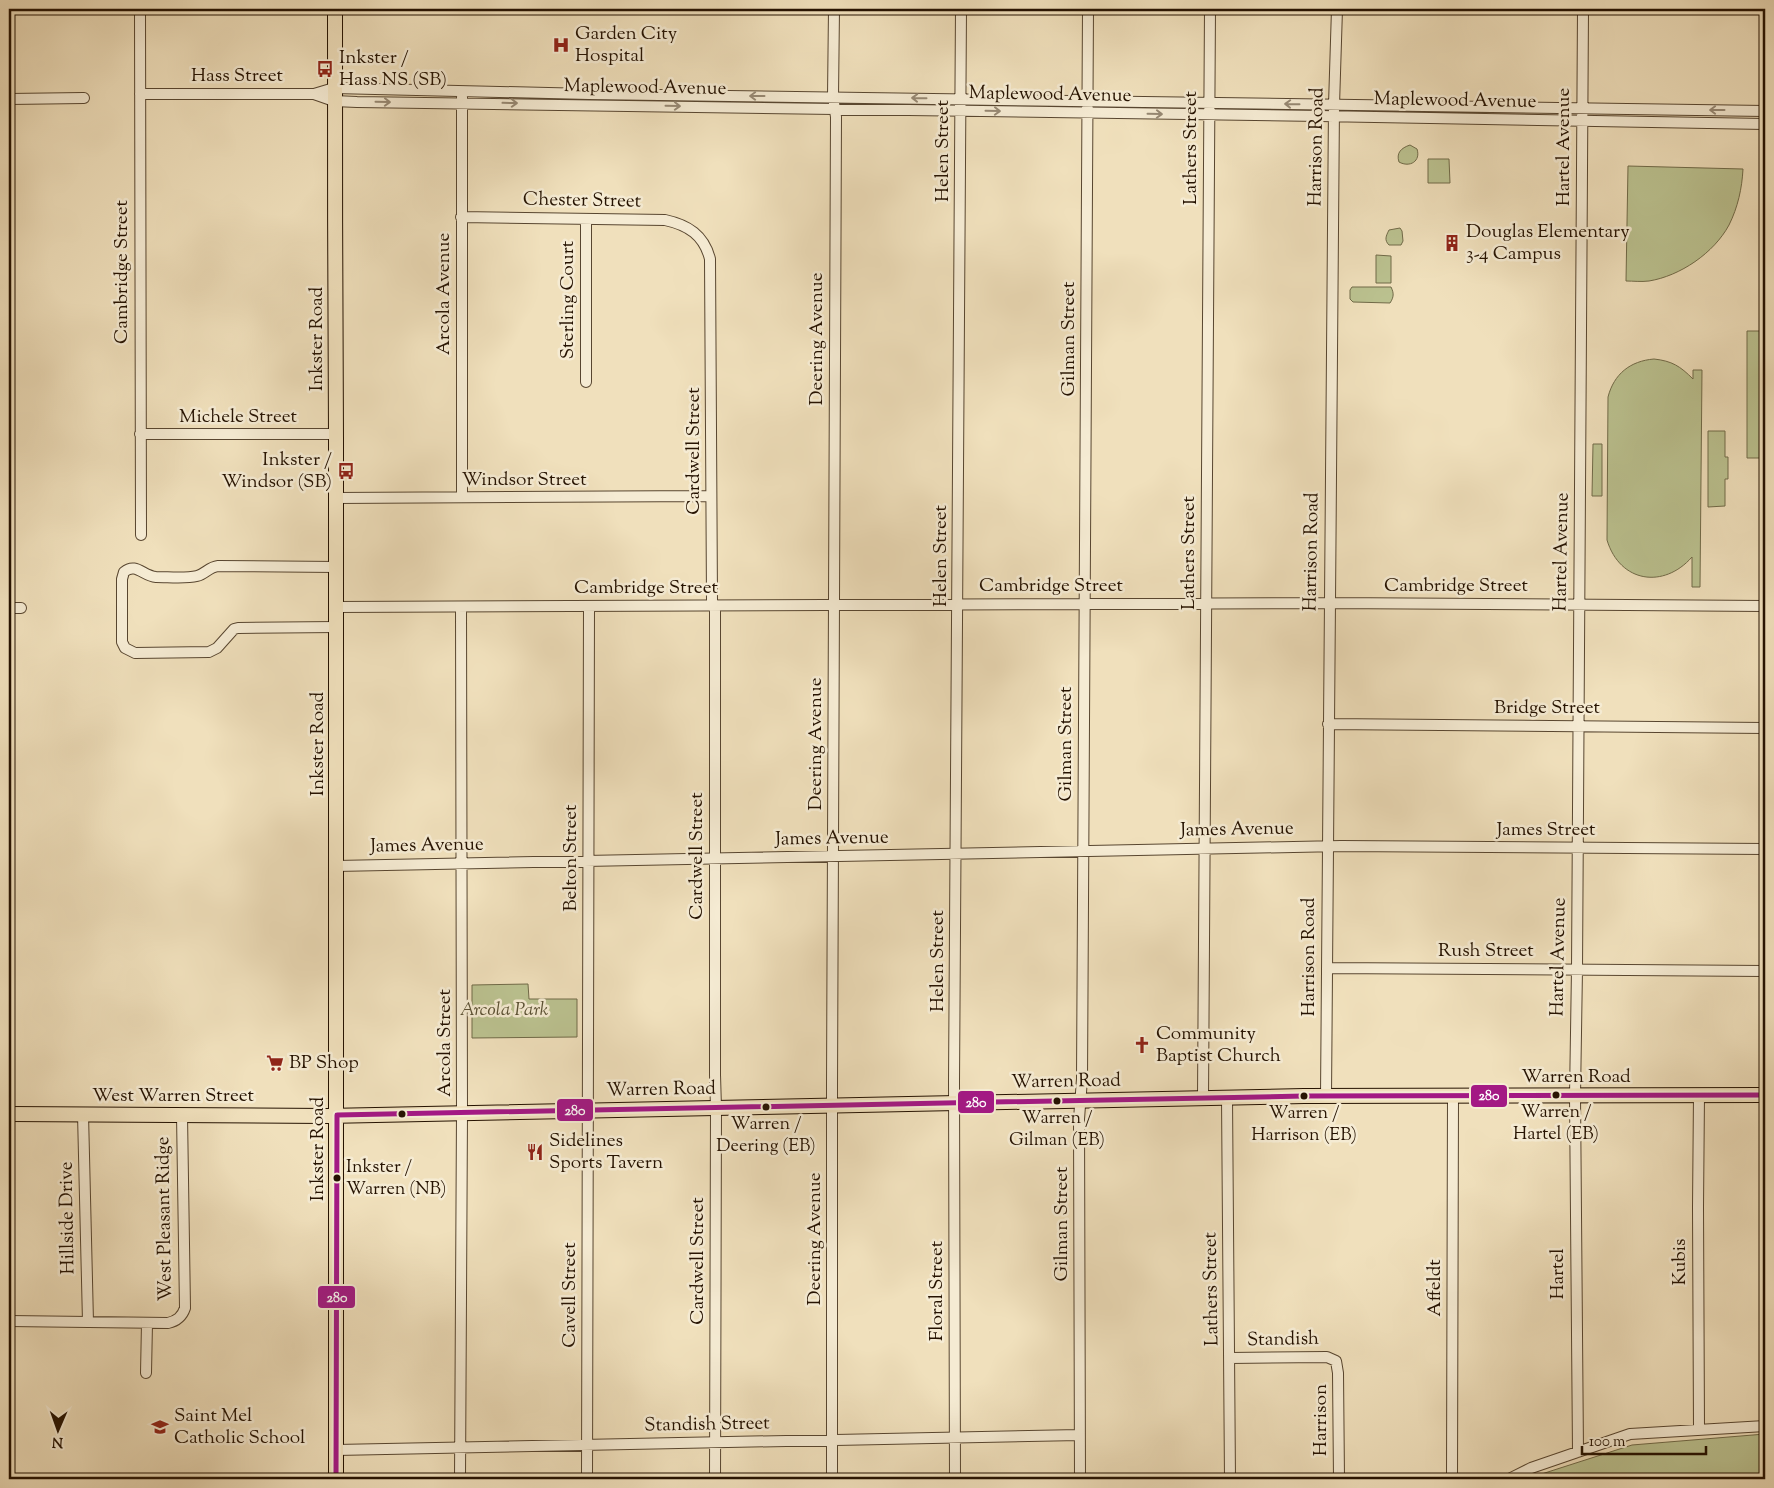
<svg xmlns="http://www.w3.org/2000/svg" width="1774" height="1488" font-family="'Sorts Mill Goudy',serif">
<style>
.green{fill:#bbc290;stroke:#706a48}
.lines{fill:none;stroke-linecap:round;stroke-linejoin:round}
.minor-casing{stroke:#584630;stroke-width:12}
.major-casing{stroke:#251201;stroke-width:16}
.minor{stroke:#f5ebd3;stroke-width:10}
.major{stroke:#f0e0bc;stroke-width:14}
.bus-1-casing{stroke:#f5ebd3;stroke-width:9}
.bus-1{stroke:#a31984;stroke-width:5}
.oneway{stroke:#978974}
.bus-dot{fill:#251201;stroke:#f5ebd3;stroke-width:2}
.labels{text-anchor:middle;dominant-baseline:central;stroke-width:5;stroke-linejoin:round;paint-order:stroke}
.bus-label{font-size:18px;fill:#251201;stroke:#f5ebd3}
.poi-label{font-size:19px;fill:#251201;stroke:#f5ebd3;text-anchor:start}
.street-label{font-size:19px;fill:#251201;stroke:#f5ebd3}
.park-label{font-size:19px;font-style:italic;fill:#5a5033;stroke:#f5ebd3}
.line-badge{stroke:#f5ebd3;stroke-width:2}
.badge-label{font-size:14px;text-anchor:middle;font-weight:bold;fill:#fff}
</style>
<rect width="100%" height="100%" fill="#f0e0bc"/>
<filter id="stains"><feTurbulence type="fractalNoise" baseFrequency=".004" numOctaves="4"/><feColorMatrix values="0 0 0 0 .2 0 0 0 0 .09 0 0 0 0 .02 0 0 0 .5 -.17"/></filter>
<radialGradient id="worn" r=".72"><stop offset=".6" stop-color="#630" stop-opacity="0"/><stop offset="1" stop-color="#630" stop-opacity=".3"/></radialGradient>
<path class="green" d="M1410,145L1417,149C1421,161 1410,168 1399,162C1396,153 1401,148 1410,145Z
M1428,159H1449L1450,183H1428Z
M1628,166L1743,169C1742,188 1738,207 1729,225C1714,253 1680,276 1649,281C1641,282 1633,281 1626,281Z
M1400,228L1402,231L1403,241L1401,245H1389C1384,240 1386,236 1389,230Z
M1376,255L1391,256V283H1376Z
M1352,287H1391C1394,293 1394,297 1390,303L1353,302L1350,299V290Z
M1747,331H1765V458H1747Z
M1654,359C1672,361 1680,366 1693,379V370H1702L1700,587H1692V557C1664,589 1620,583 1607,540L1608,397C1614,374 1630,361 1654,359Z
M1708,431H1725V457H1728V479H1725V506L1708,507Z
M1593,444H1602V496H1592Z
M528,984L529,999H577V1037L472,1038V985Z
M1765,1434V1479H1526L1632,1445Z"/>
<g class="lines">
<g class="minor-casing">
<path id="minor" d="M140,9L141,535
M140,94H314L334,101L357,102L1320,116L1765,124
M314,94L334,88L589,94L1765,111
M462,97V497
M9,99L84,98
M461,217L665,220C688,225 704,235 710,259L712,600L715,611V1075L716,1108L715,1479
M586,219V382
M140,434H336
M336,498L711,496
M336,607L1329,603L1765,606
M9,608H21
M336,627L238,628L234,629L217,648L209,652L135,653L125,648L122,642V579L124,572C136,562 143,576 156,577C169,577 185,579 197,576C205,574 209,567 218,566L336,567
M1328,724L1765,728
M336,866L1341,846L1765,849
M1327,968L1765,971
M1326,1096L1334,105L1337,9
M1203,1098L1210,9
M1227,1098L1230,1479
M83,1114L88,1322
M9,1321L168,1323C177,1321 182,1317 185,1308L182,1115
M1230,1358L1327,1357L1336,1361L1338,1373L1339,1479
M146,1373L147,1323
M1699,1430L1698,1207L1699,1095
M336,1450L1079,1435
M1578,1452L1575,1096L1577,969L1583,9
M460,1479L462,1113L461,607
M587,1479L589,606
M832,1479V1084L836,117L833,96L834,9
M955,1479L954,1082L961,9
M1080,1479L1079,1119L1082,1079L1088,9
M1452,1479L1453,1096
M1509,1479L1531,1468L1630,1434L1765,1426"/>
</g>
<g class="major-casing">
<path id="major" d="M335,9C334,152 336,294 336,437C337,785 337,1132 336,1479
M9,1114L327,1116L1304,1096L1765,1095"/>
</g>
<use href="#minor" class="minor"/>
<use href="#major" class="major"/>
<g class="bus-1-casing">
<path id="bus-1" d="M337,1115L1304,1096L1765,1095
M336,1479L337,1115"/>
</g>
<use href="#bus-1" class="bus-1"/>
</g>
<defs><path id="oneway-shaft" d="M-6 0H5M1.5-3L5.5 0L1.5 3" fill="none" stroke-width="1.6" stroke-linecap="round" stroke-linejoin="round" transform="scale(1.25)"/></defs>
<g class="oneway">
<use href="#oneway-shaft" transform="translate(757 96) rotate(-180)"/>
<use href="#oneway-shaft" transform="translate(919 98) rotate(-179)"/>
<use href="#oneway-shaft" transform="translate(383 102) rotate(1)"/>
<use href="#oneway-shaft" transform="translate(510 103) rotate(1)"/>
<use href="#oneway-shaft" transform="translate(1292 104) rotate(-179)"/>
<use href="#oneway-shaft" transform="translate(673 106) rotate(1)"/>
<use href="#oneway-shaft" transform="translate(1717 110) rotate(-180)"/>
<use href="#oneway-shaft" transform="translate(993 111) rotate(1)"/>
<use href="#oneway-shaft" transform="translate(1155 114) rotate(1)"/>
</g>
<defs>
<g id="hospital-bare" transform="scale(1.35)"><path d="M-5-5h3v3.5h4V-5h3V5h-3V1.5h-4V5h-3Z" fill="#8f2418" stroke="#f5ebd3" stroke-width="2.5" paint-order="stroke"/></g>
<g id="bus-bare" transform="scale(1.35)"><path d="M-5-6H5V4H4V6H2V4H-2V6H-4V4H-5ZM-3.5-4V0h7V-4ZM-3.5 1.2v1.5H-2V1.2ZM2 1.2v1.5H3.5V1.2Z" fill="#8f2418" stroke="#f5ebd3" stroke-width="2.5" paint-order="stroke"/></g>
<g id="building-bare" transform="scale(1.35)"><path d="M-4-6H4V6H1V3H-1V6H-4ZM-2.5-4.3h1.7v1.8h-1.7ZM.8-4.3h1.7v1.8H.8ZM-2.5-1h1.7V.8h-1.7ZM.8-1h1.7V.8H.8Z" fill="#8f2418" stroke="#f5ebd3" stroke-width="2.5" paint-order="stroke"/></g>
<g id="church-bare" transform="scale(1.35)"><path d="M-1.2-6h2.4v3.5h3.3v2.4h-3.3V6h-2.4V-.1h-3.3v-2.4h3.3Z" fill="#8f2418" stroke="#f5ebd3" stroke-width="2.5" paint-order="stroke"/></g>
<g id="supermarket-bare" transform="scale(1.35)"><path d="M-6-5.5h2.5l.6 2H6L4.5 2H-2.5L-4.4-4H-6ZM-1.5 3.2a1.3 1.3 0 1 0 .1 0ZM3 3.2a1.3 1.3 0 1 0 .1 0Z" fill="#8f2418" stroke="#f5ebd3" stroke-width="2.5" paint-order="stroke"/></g>
<g id="restaurant-bare" transform="scale(1.35)"><path d="M-5-6h1v4h1v-4h1v4h1v-4h1v5L-1.5 .5V6h-2V.5L-5-1ZM5-6V6H3V1.5H1.5Q1.5-4 5-6Z" fill="#8f2418" stroke="#f5ebd3" stroke-width="2.5" paint-order="stroke"/></g>
<g id="school-bare" transform="scale(1.35)"><path d="M0-5L7-2L0 1L-7-2ZM-4 1L0 2.5L4 1V4Q0 6-4 4Z" fill="#8f2418" stroke="#f5ebd3" stroke-width="2.5" paint-order="stroke"/></g>
</defs>
<g fill-rule="evenodd">
<use href="#hospital-bare" x="561" y="45"/>
<use href="#bus-bare" x="325" y="69"/>
<use href="#building-bare" x="1452" y="243"/>
<use href="#bus-bare" x="346" y="471"/>
<use href="#church-bare" x="1142" y="1045"/>
<use href="#supermarket-bare" x="275" y="1063"/>
<use href="#restaurant-bare" x="535" y="1152"/>
<use href="#school-bare" x="160" y="1427"/>
</g>
<g class="bus-dot">
<circle cx="1556" cy="1095" r="4.5"/>
<circle cx="1304" cy="1096" r="4.5"/>
<circle cx="1057" cy="1101" r="4.5"/>
<circle cx="766" cy="1107" r="4.5"/>
<circle cx="402" cy="1114" r="4.5"/>
<circle cx="337" cy="1178" r="4.5"/>
</g>
<g class="labels">
<g class="bus-label">
<text x="1556" y="1113">Warren /<tspan x="1556" dy="22">Hartel (EB)</tspan></text>
<text x="1304" y="1114">Warren /<tspan x="1304" dy="22">Harrison (EB)</tspan></text>
<text x="1057" y="1119">Warren /<tspan x="1057" dy="22">Gilman (EB)</tspan></text>
<text x="766" y="1125">Warren /<tspan x="766" dy="22">Deering (EB)</tspan></text>
<text x="346" y="1168" text-anchor="start">Inkster /<tspan x="346" dy="22">Warren (NB)</tspan></text>
</g>
<g class="poi-label">
<text x="575" y="34">Garden City<tspan x="575" dy="22">Hospital</tspan></text>
<text x="339" y="58">Inkster /<tspan x="339" dy="22">Hass NS (SB)</tspan></text>
<text x="1466" y="232">Douglas Elementary<tspan x="1466" dy="22">3-4 Campus</tspan></text>
<text x="332" y="460" text-anchor="end">Inkster /<tspan x="332" dy="22">Windsor (SB)</tspan></text>
<text x="1156" y="1034">Community<tspan x="1156" dy="22">Baptist Church</tspan></text>
<text x="289" y="1063">BP Shop</text>
<text x="549" y="1141">Sidelines<tspan x="549" dy="22">Sports Tavern</tspan></text>
<text x="174" y="1416">Saint Mel<tspan x="174" dy="22">Catholic School</tspan></text>
</g>
<g class="street-label">
<text x="237" y="76">Hass Street</text>
<text transform="translate(645 88) rotate(1)">Maplewood Avenue</text>
<text transform="translate(1050 95) rotate(1)">Maplewood Avenue</text>
<text transform="translate(1455 101) rotate(1)">Maplewood Avenue</text>
<text transform="translate(1317 147) rotate(-89)">Harrison Road</text>
<text transform="translate(1564 147) rotate(-90)">Hartel Avenue</text>
<text transform="translate(1191 148) rotate(-90)">Lathers Street</text>
<text transform="translate(943 151) rotate(-90)">Helen Street</text>
<text transform="translate(582 201) rotate(1)">Chester Street</text>
<text transform="translate(122 272) rotate(-90)">Cambridge Street</text>
<text transform="translate(444 294) rotate(-90)">Arcola Avenue</text>
<text transform="translate(568 300) rotate(-90)">Sterling Court</text>
<text transform="translate(317 339) rotate(-90)">Inkster Road</text>
<text transform="translate(817 339) rotate(-90)">Deering Avenue</text>
<text transform="translate(1069 339) rotate(-90)">Gilman Street</text>
<text x="238" y="417">Michele Street</text>
<text transform="translate(694 451) rotate(-90)">Cardwell Street</text>
<text x="524" y="480">Windsor Street</text>
<text transform="translate(1312 552) rotate(-89)">Harrison Road</text>
<text transform="translate(1562 552) rotate(-89)">Hartel Avenue</text>
<text transform="translate(1189 553) rotate(-90)">Lathers Street</text>
<text transform="translate(941 556) rotate(-90)">Helen Street</text>
<text x="1051" y="586">Cambridge Street</text>
<text x="1456" y="586">Cambridge Street</text>
<text x="646" y="588">Cambridge Street</text>
<text x="1547" y="708">Bridge Street</text>
<text transform="translate(318 744) rotate(-90)">Inkster Road</text>
<text transform="translate(816 744) rotate(-90)">Deering Avenue</text>
<text transform="translate(1066 744) rotate(-90)">Gilman Street</text>
<text transform="translate(1237 830) rotate(-1)">James Avenue</text>
<text x="1546" y="830">James Street</text>
<text transform="translate(832 839) rotate(-1)">James Avenue</text>
<text transform="translate(427 846) rotate(-1)">James Avenue</text>
<text transform="translate(697 856) rotate(-90)">Cardwell Street</text>
<text transform="translate(571 858) rotate(-90)">Belton Street</text>
<text x="1486" y="951">Rush Street</text>
<text transform="translate(1309 957) rotate(-90)">Harrison Road</text>
<text transform="translate(1559 957) rotate(-89)">Hartel Avenue</text>
<text transform="translate(938 961) rotate(-90)">Helen Street</text>
<text transform="translate(445 1043) rotate(-90)">Arcola Street</text>
<text x="1576" y="1077">Warren Road</text>
<text transform="translate(1066 1082) rotate(-1)">Warren Road</text>
<text transform="translate(661 1090) rotate(-1)">Warren Road</text>
<text x="173" y="1096">West Warren Street</text>
<text transform="translate(318 1149) rotate(-90)">Inkster Road</text>
<text transform="translate(68 1218) rotate(-91)">Hillside Drive</text>
<text transform="translate(165 1219) rotate(-91)">West Pleasant Ridge</text>
<text transform="translate(1062 1224) rotate(-90)">Gilman Street</text>
<text transform="translate(815 1239) rotate(-90)">Deering Avenue</text>
<text transform="translate(698 1261) rotate(-90)">Cardwell Street</text>
<text transform="translate(1680 1262) rotate(-90)">Kubis</text>
<text transform="translate(1558 1274) rotate(-90)">Hartel</text>
<text transform="translate(1435 1288) rotate(-90)">Affeldt</text>
<text transform="translate(1212 1289) rotate(-91)">Lathers Street</text>
<text transform="translate(937 1291) rotate(-90)">Floral Street</text>
<text transform="translate(570 1295) rotate(-90)">Cavell Street</text>
<text transform="translate(1283 1340) rotate(-1)">Standish</text>
<text transform="translate(1321 1420) rotate(-90)">Harrison</text>
<text transform="translate(707 1425) rotate(-1)">Standish Street</text>
</g>
<g class="park-label">
<text x="504" y="1010">Arcola Park</text>
</g>
</g>
<g class="line-badge">
<rect x="1470" y="1084" width="38" height="24" rx="5" fill="#a31984"/>
<rect x="957" y="1090" width="38" height="24" rx="5" fill="#a31984"/>
<rect x="556" y="1098" width="38" height="24" rx="5" fill="#a31984"/>
<rect x="317" y="1285" width="39" height="24" rx="5" fill="#a31984"/>
</g>
<g class="badge-label">
<text x="1489" y="1100">280</text>
<text x="976" y="1107">280</text>
<text x="575" y="1115">280</text>
<text x="337" y="1302">280</text>
</g>
<rect width="1774" height="1488" fill="none" stroke="#f0e0bc" stroke-width="30"/>
<rect x="10" y="10" width="1754" height="1468" fill="none" stroke="#251201" stroke-width="2.5"/>
<rect x="15" y="15" width="1744" height="1458" fill="none" stroke="#251201"/>
<g transform="translate(58 1430) rotate(182)" stroke="#f5ebd3" stroke-width="4" paint-order="stroke">
<path d="M0-4L9 19L0 12L-9 19Z" fill="#251201"/>
<text y="-8" font-size="14" font-weight="bold" text-anchor="middle" fill="#251201">N</text>
</g>
<path d="M1582 1446v8h124v-8" fill="none" stroke="#251201" stroke-width="2.5"/>
<text x="1589" y="1446" font-size="15" fill="#251201" stroke="#f5ebd3" stroke-width="4" paint-order="stroke">100 m</text>
<rect width="100%" height="100%" filter="url(#stains)"/>
<rect width="100%" height="100%" fill="url(#worn)"/>
</svg>
